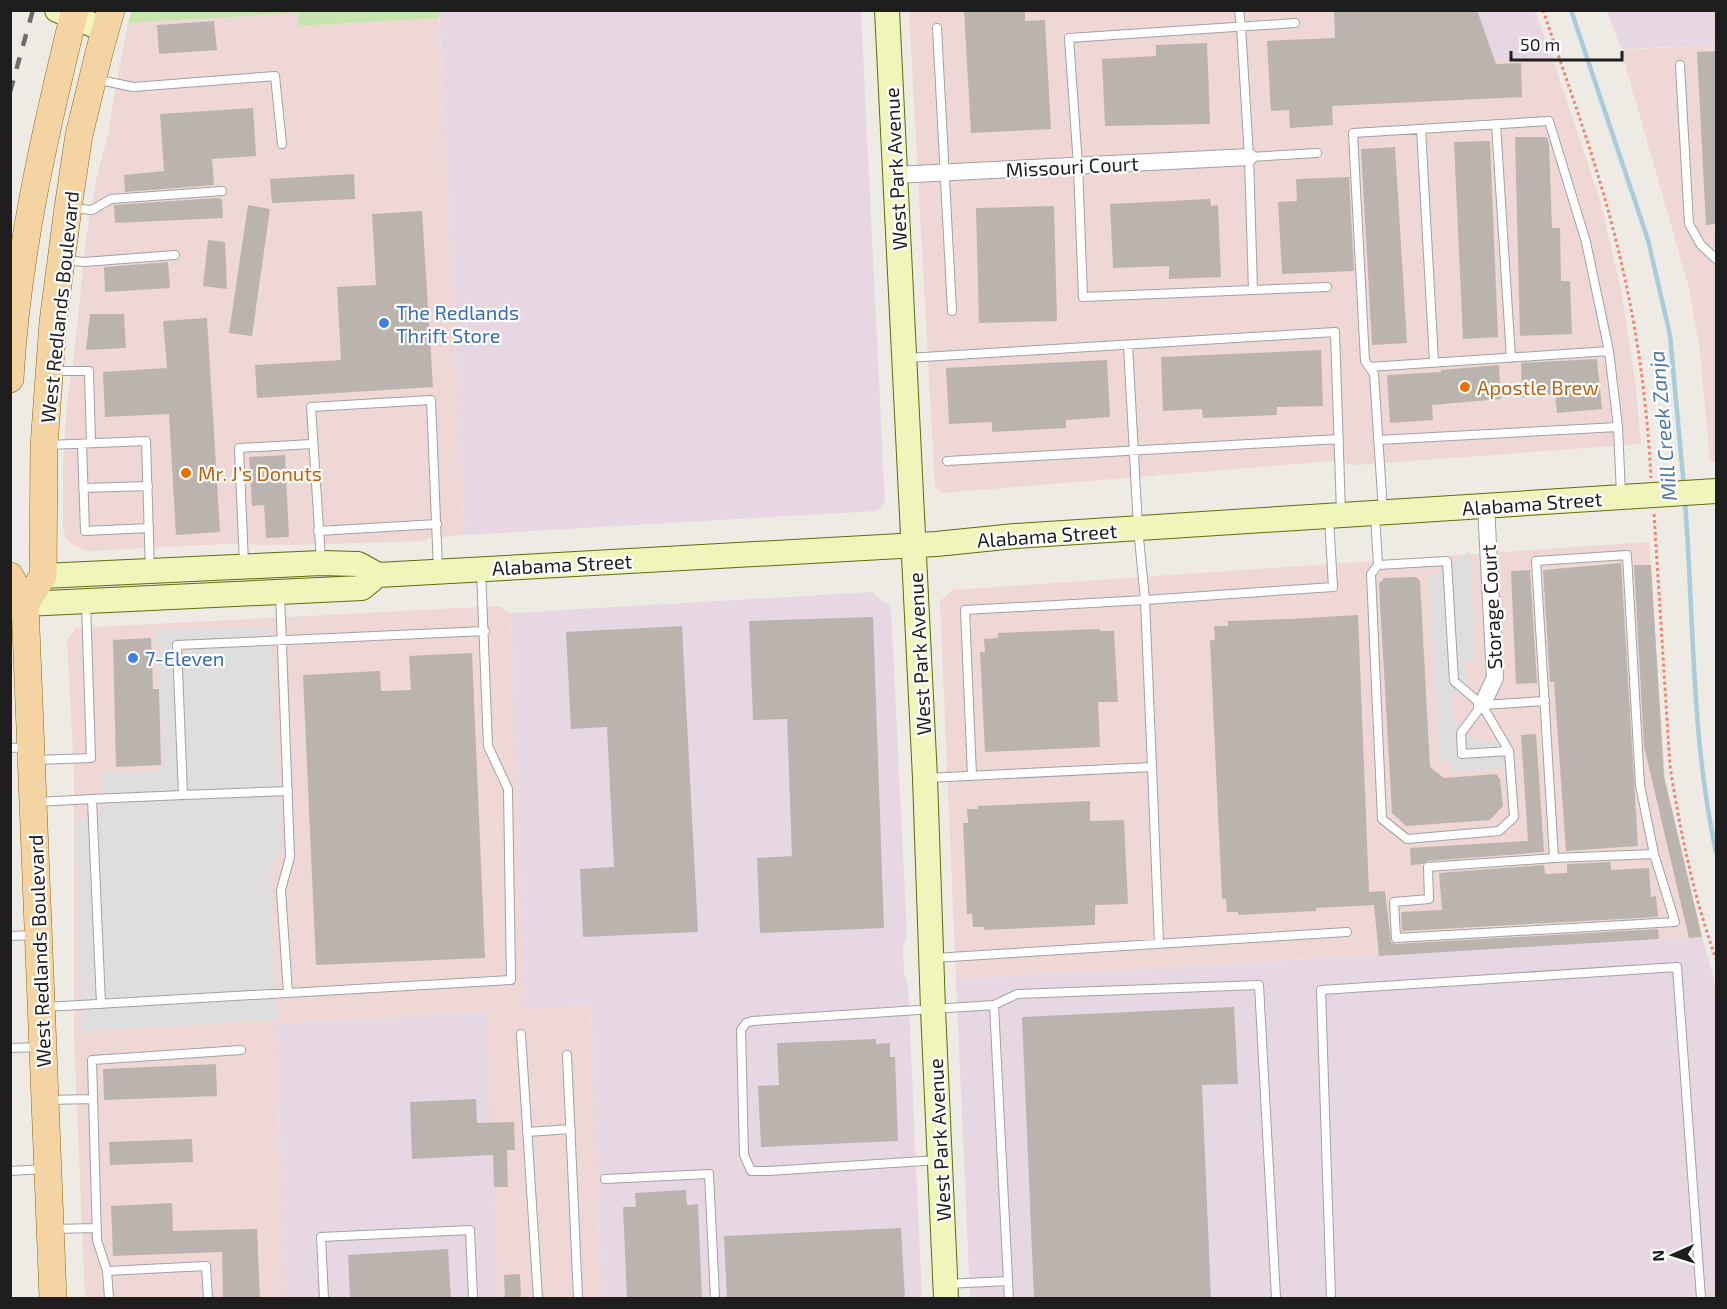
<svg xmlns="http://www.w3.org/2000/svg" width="1727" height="1309" font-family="'Exo 2',sans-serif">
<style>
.commercial{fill:#eed7d5}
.industrial{fill:#e7d7e3}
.grass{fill:#c7e5ae}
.parking{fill:#dedede}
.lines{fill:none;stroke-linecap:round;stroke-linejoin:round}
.stream{stroke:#a8ccd9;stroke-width:4.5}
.building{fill:#bbb4ae}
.lane-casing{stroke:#a2a2a2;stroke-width:10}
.street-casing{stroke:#a2a2a2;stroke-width:18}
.secondary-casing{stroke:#5f6d0d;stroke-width:26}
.primary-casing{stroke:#8d670b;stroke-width:28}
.path{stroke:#ef8674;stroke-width:3;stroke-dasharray:3 3;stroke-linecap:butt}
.lane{stroke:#fff;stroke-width:8}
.street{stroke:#fff;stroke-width:16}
.secondary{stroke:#f0f5bc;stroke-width:24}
.primary{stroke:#f5d4a3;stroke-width:27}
.rail{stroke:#6c6c6c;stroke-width:4.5;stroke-dasharray:12 12;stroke-linecap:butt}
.shop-dot{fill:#3f7fe0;stroke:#fff;stroke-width:2}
.food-dot{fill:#e8710a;stroke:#fff;stroke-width:2}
.labels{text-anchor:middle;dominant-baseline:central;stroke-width:4.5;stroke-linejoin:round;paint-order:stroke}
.street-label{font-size:20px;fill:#1e1e1e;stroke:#fff}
.shop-label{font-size:20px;fill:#366cbe;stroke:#fff;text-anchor:start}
.food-label{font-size:20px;fill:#c56008;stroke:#fff;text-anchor:start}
.water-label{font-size:21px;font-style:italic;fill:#5179a7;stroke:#fff}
</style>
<rect width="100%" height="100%" fill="#eeebe5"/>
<path class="commercial" d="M909,11H1331L1334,69L1552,57L1600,201L1621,290L1635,380L1641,444L1356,465L1332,461L942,493L935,487Z
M298,13L300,26L439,18L465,535L428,538L425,541L291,545L224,544L88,551L74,545L66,539L63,526V463L68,392L73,365L86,238L97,176L109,131L112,108L128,23Z
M1716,45V462H1710L1700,351L1689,288L1621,50Z
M1649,542L1665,776L1702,937L956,979L940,601L953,590Z
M499,606L511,613L525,1008L591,1004L602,1298H498L485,1011L276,1024L286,1298H85L74,1036V773L67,640L76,628Z"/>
<path class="industrial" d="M439,11H861L885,502L877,511L465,535Z
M1331,11H1535L1552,57L1334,69Z
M1607,11H1716V45L1621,49Z
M872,592L891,607L907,936L903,947L904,973L908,985L922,1298H602L591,1005L525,1009L511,613Z
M1702,937L1716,986V1298H970L956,979Z
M486,1011L498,1298H286L276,1024Z"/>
<path class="grass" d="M132,10H439V18L299,26L298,13L128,23Z"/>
<path class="parking" d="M1470,551L1476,661L1464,662L1469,678L1455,694L1451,707L1454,720L1462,731L1479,741H1498L1510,737L1513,799H1507L1503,768L1452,772L1451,761L1440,762L1428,577L1440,572Z
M270,626L281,851L269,870L277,1020L82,1031L75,817H102L100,773L163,770L156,631Z"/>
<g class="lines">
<path class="stream" d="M1571,10L1648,240L1670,335L1684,487
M1685,501C1694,618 1691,737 1716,852"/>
</g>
<path class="building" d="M964,10H1025V21L1045,20L1051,129L971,133Z
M1334,10H1477L1496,64L1521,63L1522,97L1332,106L1333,125L1290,128L1289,110L1271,111L1267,41L1335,38Z
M214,21L217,50L159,54L157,25Z
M1207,43L1210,124L1105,126L1102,59L1156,56V45Z
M1716,51V224L1706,225L1697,52Z
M253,108L256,156L212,159L214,185L125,192L124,175L164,171L160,114Z
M1515,137H1547L1549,144L1552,228H1560L1561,281H1570L1572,334L1520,336Z
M1490,141L1498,337L1463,339L1454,142Z
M1395,147L1407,343L1372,345L1361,149Z
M354,174L355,199L272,203L270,179Z
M1349,177L1354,271L1282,274L1278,202L1297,201L1296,179Z
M216,198L222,199L223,218L115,223L114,205Z
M1210,199L1211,206L1218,205L1221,277L1169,279V266L1113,268L1110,204Z
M248,205L270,209L252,336L229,333Z
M1054,206L1057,321L979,323L976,208Z
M422,211L433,387L257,398L255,365L341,360L337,287L376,285L372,214Z
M208,240L225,242L227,289L203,286Z
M168,262L170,288L105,292L104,267Z
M90,314H124L126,348L86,350Z
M207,318L220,532L176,535L169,414L105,417L103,372L167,368L163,321Z
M1321,350L1323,406L1277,407V415L1203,418L1202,409L1163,411L1161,357Z
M1597,359L1602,409L1557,413L1555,394L1522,397L1521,363Z
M1107,360L1110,417L1066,420V428L992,432V422L949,424L946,368Z
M1499,365L1501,399L1432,405L1433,420L1390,423L1387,375L1441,372V370Z
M285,455L289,537L266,538L264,505L252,506L249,457Z
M1621,563L1638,846L1566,851L1554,682H1550L1543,570Z
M1634,565H1651L1664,777L1702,937L1689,938L1644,746Z
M1530,570L1537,683L1516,684L1511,571Z
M1416,577L1420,581L1430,767L1444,778L1496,774L1500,779L1503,806L1490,820L1406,826L1392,813L1379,584L1384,578Z
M1358,615L1369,892L1385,891L1391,942L1396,944L1658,929L1659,939L1379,956L1374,905L1316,908V911L1238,915V912H1227L1226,899H1222L1210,640H1215L1214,626H1228V621L1289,619Z
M873,617L884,928L760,933L757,858L792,856L787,719L753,720L749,621Z
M682,626L698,932L583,937L580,869L614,867L607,727L571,729L566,632Z
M1100,629V631H1114L1118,702H1098L1100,747L985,752L980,652H985L984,639L998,638V633Z
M151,638L153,689H159L161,765L116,767L113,640Z
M472,653L485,958L316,965L303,675L380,671L381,691L411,690L409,656Z
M1536,734L1544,852L1428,861L1423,864L1411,865L1410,848L1528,841L1521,735Z
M1090,801V821L1124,820L1128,904L1095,905V925L984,930V927H973L972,914H967L963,823H968L967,809H978V806Z
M1610,862L1611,870L1649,868L1651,897L1656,896L1658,917L1402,931L1401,912L1442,910L1439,873L1544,865L1545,874L1567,873V864Z
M1234,1007L1238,1084L1202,1085L1211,1299H1034L1022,1017Z
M876,1039V1044L890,1043V1057H895L898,1141L761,1147L758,1086L779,1085L777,1043Z
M216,1064L217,1096L104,1100L103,1069Z
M476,1099L477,1123L514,1122L515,1150H507L508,1187H494L493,1155L412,1159L410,1102Z
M192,1139L193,1162L110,1165L109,1142Z
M686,1190L687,1205L698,1204L702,1299H627L623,1207H636L635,1193Z
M172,1203L173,1231L257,1229L260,1299H223L222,1252L113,1256L111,1206Z
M901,1228L905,1299H727L724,1236Z
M448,1249L451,1299H350L348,1255Z
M520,1274L521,1299H505L504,1275Z"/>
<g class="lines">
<g class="lane-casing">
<path id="lane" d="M1239,10L1241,26L1249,157L1253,290L1083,297L1078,166L1069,38L1295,23
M937,28L952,311
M1680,65L1689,224L1701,245L1716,259
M95,79L133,87L275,76L282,144
M1496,124L1511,358
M1421,129L1434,362
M1249,157L1317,153
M70,208L92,210L111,199L222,191
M64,260L84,262L175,255
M1253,290L1327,287
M1128,345L1138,528L1145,600L1333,587L1329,519
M907,358L1335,332L1341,512
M1369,367L1609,351
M54,371H89L91,443
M1378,440L1618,427
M82,444L85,531L149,528
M48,445L146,441L150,570
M947,461L1339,439
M83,488L148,486
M1383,511L1374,374L1365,361L1353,133L1549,121L1586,242L1609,351L1618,427L1621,494
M1375,514L1378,565L1371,574L1382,819L1407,839L1499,831L1514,817L1509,751L1482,705L1454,681L1447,561L1378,565
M318,531L437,524
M321,560L311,407L431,400L438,569
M244,563L239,448L312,444
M280,593L290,857L281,890L288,993
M1482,705L1461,733L1462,754L1509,751
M1482,705L1545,701
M10,748L28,747
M35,760L91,758L86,602
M1152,767L1159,943
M926,778L1152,767L1145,600L965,610L972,776
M183,795L288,791
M92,799L183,795L177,645L485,631
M37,802L92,799L101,1004
M1554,858L1536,561L1627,555L1640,785L1654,854L1675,922L1396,938L1394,902L1429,899L1428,867L1554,858L1654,854
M10,936L34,935
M934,958L1347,932
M994,1005L1017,994L1259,985L1276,1298
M45,1007L511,980L508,789L488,746L481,570
M521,1034L538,1298
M10,1048L40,1047
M567,1055L578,1298
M48,1100L93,1099
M527,1132L571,1129
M939,1160L769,1171H751L744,1155L741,1030L746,1023L752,1021L994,1005L1008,1281L946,1284
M10,1171L45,1169
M605,1179L709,1174L715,1298
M54,1229L97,1228
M107,1271L109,1298
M1008,1281L1009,1298
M208,1298L206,1266L107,1271L97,1240L92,1060L241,1050
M324,1298L321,1237L470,1230L473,1298
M1331,1298L1321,990L1677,967L1701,1298"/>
</g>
<g class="street-casing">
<path id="street" d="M895,175L1249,157
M1482,705L1495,678L1486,506"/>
</g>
<g class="secondary-casing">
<path id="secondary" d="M57,10L105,30
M887,10L925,778L933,1009L946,1298
M43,576L321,563L358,564L378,575L936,544L1015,536L1716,491
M25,604L362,588L378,575"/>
</g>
<g class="primary-casing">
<path id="primary" d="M10,379C17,254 45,132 75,10
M10,576L25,604L53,1298
M25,604L43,576L44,446L53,322L68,208L79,135L100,49L111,10"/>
</g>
<path class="path" d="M1543,10C1570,91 1600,171 1619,253C1637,327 1647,402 1651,478
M1654,514L1670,766C1680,831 1694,898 1716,959"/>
<use href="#lane" class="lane"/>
<use href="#street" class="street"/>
<use href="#secondary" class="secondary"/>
<use href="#primary" class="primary"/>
<path class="rail" d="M10,92L33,10"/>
</g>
<g class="shop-dot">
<circle cx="384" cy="323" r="6"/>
<circle cx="133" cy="658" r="6"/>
</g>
<g class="food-dot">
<circle cx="1465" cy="387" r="6"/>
<circle cx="186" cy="473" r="6"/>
</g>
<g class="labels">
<g class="street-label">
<text transform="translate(1072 166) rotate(-3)">Missouri Court</text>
<text transform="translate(895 169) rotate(-93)">West Park Avenue</text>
<text transform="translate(59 307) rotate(-84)">West Redlands Boulevard</text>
<text transform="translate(1532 503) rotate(-4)">Alabama Street</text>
<text transform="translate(1047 535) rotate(-4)">Alabama Street</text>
<text transform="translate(562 564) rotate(-3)">Alabama Street</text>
<text transform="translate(1491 607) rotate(-93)">Storage Court</text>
<text transform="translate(919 654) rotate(-93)">West Park Avenue</text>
<text transform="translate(39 951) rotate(-92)">West Redlands Boulevard</text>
<text transform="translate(939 1140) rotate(-93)">West Park Avenue</text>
</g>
<g class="shop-label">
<text x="396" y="312">The Redlands<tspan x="396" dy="23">Thrift Store</tspan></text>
<text x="145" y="658">7-Eleven</text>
</g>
<g class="food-label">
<text x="1477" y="387">Apostle Brew</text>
<text x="198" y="473">Mr. J’s Donuts</text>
</g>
<g class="water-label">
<text transform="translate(1662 426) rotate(-95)">Mill Creek Zanja</text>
</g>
</g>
<rect width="1727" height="1309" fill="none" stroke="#1e1e1e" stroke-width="24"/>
<g transform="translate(1673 1255) rotate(267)" stroke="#ffffff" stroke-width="4.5" paint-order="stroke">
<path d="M0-4.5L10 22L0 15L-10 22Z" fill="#1e1e1e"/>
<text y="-9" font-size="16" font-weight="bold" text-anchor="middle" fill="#1e1e1e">N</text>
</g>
<path d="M1511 51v9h111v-9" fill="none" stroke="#1e1e1e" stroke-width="3"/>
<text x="1520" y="51" font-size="18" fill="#1e1e1e" stroke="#ffffff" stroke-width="4.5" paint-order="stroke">50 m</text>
</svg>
